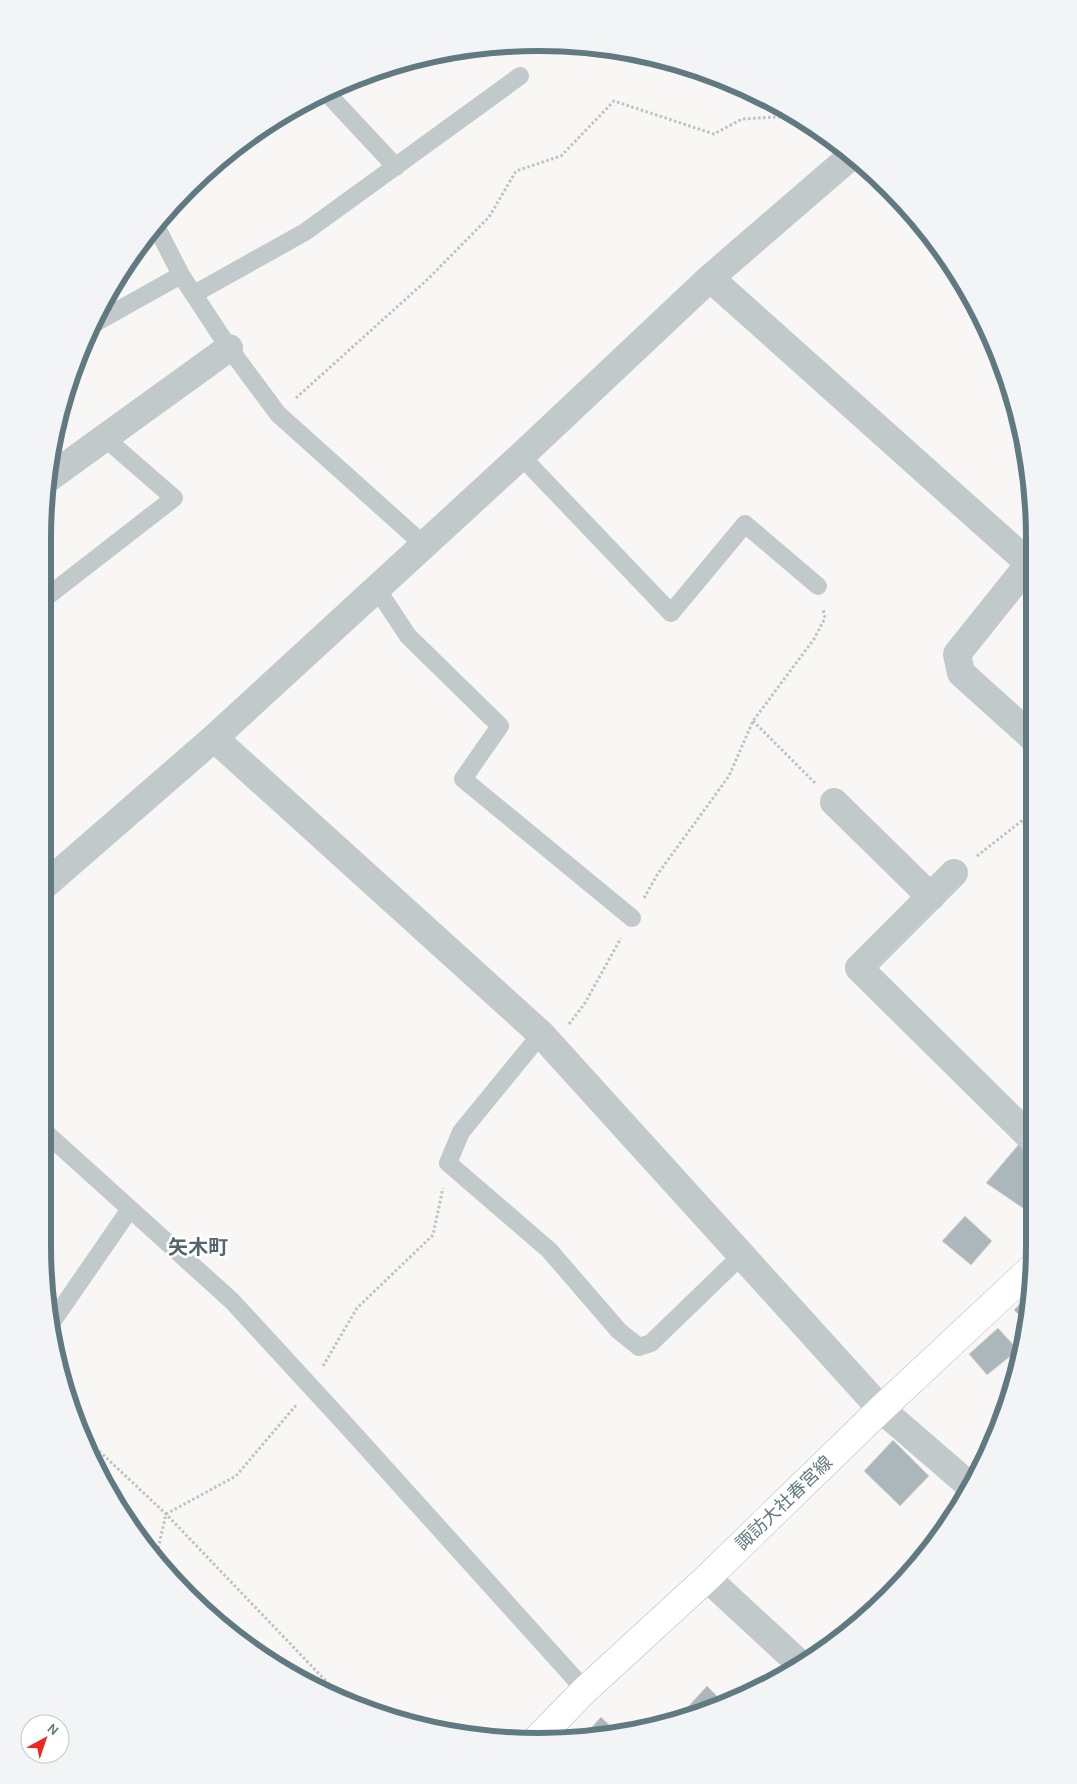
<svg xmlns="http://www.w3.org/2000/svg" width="1077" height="1784" font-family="Karla,'Noto Sans JP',sans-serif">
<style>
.building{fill:#abb7ba;stroke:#d9d9d7}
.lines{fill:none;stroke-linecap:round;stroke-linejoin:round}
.secondary-casing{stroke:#b5bdbf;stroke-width:29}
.path{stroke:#bec2c3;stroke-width:3;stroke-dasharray:2.5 2.5;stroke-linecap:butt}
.lane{stroke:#c2c9cb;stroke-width:18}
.street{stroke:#c2c9cb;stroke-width:28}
.secondary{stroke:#fff;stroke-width:28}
.labels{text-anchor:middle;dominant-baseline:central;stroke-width:5;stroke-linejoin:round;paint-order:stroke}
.street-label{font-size:18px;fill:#617a81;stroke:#fff}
.quarter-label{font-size:20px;font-weight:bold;fill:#53666c;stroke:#fff}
.rim{fill:none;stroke:#617a81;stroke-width:6}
</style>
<rect width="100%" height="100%" fill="#f8f7f5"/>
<path class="building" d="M1019,1144L1033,1157V1215L986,1183Z
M965,1216L992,1241L971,1265L942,1241Z
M1029,1294L1030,1295L1025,1321L1014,1310Z
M998,1328L1018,1350L987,1375L969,1354Z
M893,1440L929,1476L900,1506L864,1471Z
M707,1686L725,1704L698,1715L675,1721Z
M601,1717L619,1734L604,1737L581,1739Z"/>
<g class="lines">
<g class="secondary-casing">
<path id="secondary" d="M535,1741L585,1690L707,1578L881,1409L1033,1267"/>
</g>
<path class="path" d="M296,398L428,279L489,217L516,171L561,156L614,101L714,134L742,119L794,116
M753,721L815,783
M977,856L1033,812
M644,898L657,875L729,776L753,721L814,639L825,618L823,609
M569,1024L585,1003L621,938
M323,1366L357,1308L433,1235L443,1188
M81,1434L166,1514L346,1702
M156,1558L166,1514L236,1476L297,1404"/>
<path class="lane" d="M326,92L396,167
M156,226L181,275L229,348L278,414L424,545
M194,294L305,232L520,76
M97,322L181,275
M521,456L671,613L745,524L818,586
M377,589L408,636L500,726L463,779L632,918
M44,599L174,498L105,438
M541,1034L461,1132L448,1163L549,1250L619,1331L639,1347L651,1343L742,1255
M46,1133L232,1301L347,1426L585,1690
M50,1325L130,1209"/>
<path class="street" d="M710,278L1033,567
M49,478L229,348
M1029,564L957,654L961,673L1033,738
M214,738L541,1034L881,1409L969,1485
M834,802L931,897
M954,873L859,968L1033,1140
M45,885L214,738L521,456L710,278L850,157
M707,1578L800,1664"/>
<use href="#secondary" class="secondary"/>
</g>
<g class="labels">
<g class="street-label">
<text transform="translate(784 1503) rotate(-44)">諏訪大社春宮線</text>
</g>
<g class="quarter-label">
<text x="198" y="1247">矢木町</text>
</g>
</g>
<path d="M0 0H1077V1784H0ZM538 51H539A487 487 0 0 1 1026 538V1246A487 487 0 0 1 539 1733H538A487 487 0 0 1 51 1246V538A487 487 0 0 1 538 51Z" fill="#f2f4f5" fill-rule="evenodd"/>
<path class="rim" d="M538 51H539A487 487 0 0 1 1026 538V1246A487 487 0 0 1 539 1733H538A487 487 0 0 1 51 1246V538A487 487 0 0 1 538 51Z"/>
<g transform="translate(45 1739) rotate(40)"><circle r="24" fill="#ffffff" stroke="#c0cacd"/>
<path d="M0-4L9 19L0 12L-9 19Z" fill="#ec2821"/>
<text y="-8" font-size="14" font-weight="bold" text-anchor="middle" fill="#617a81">N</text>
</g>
</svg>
